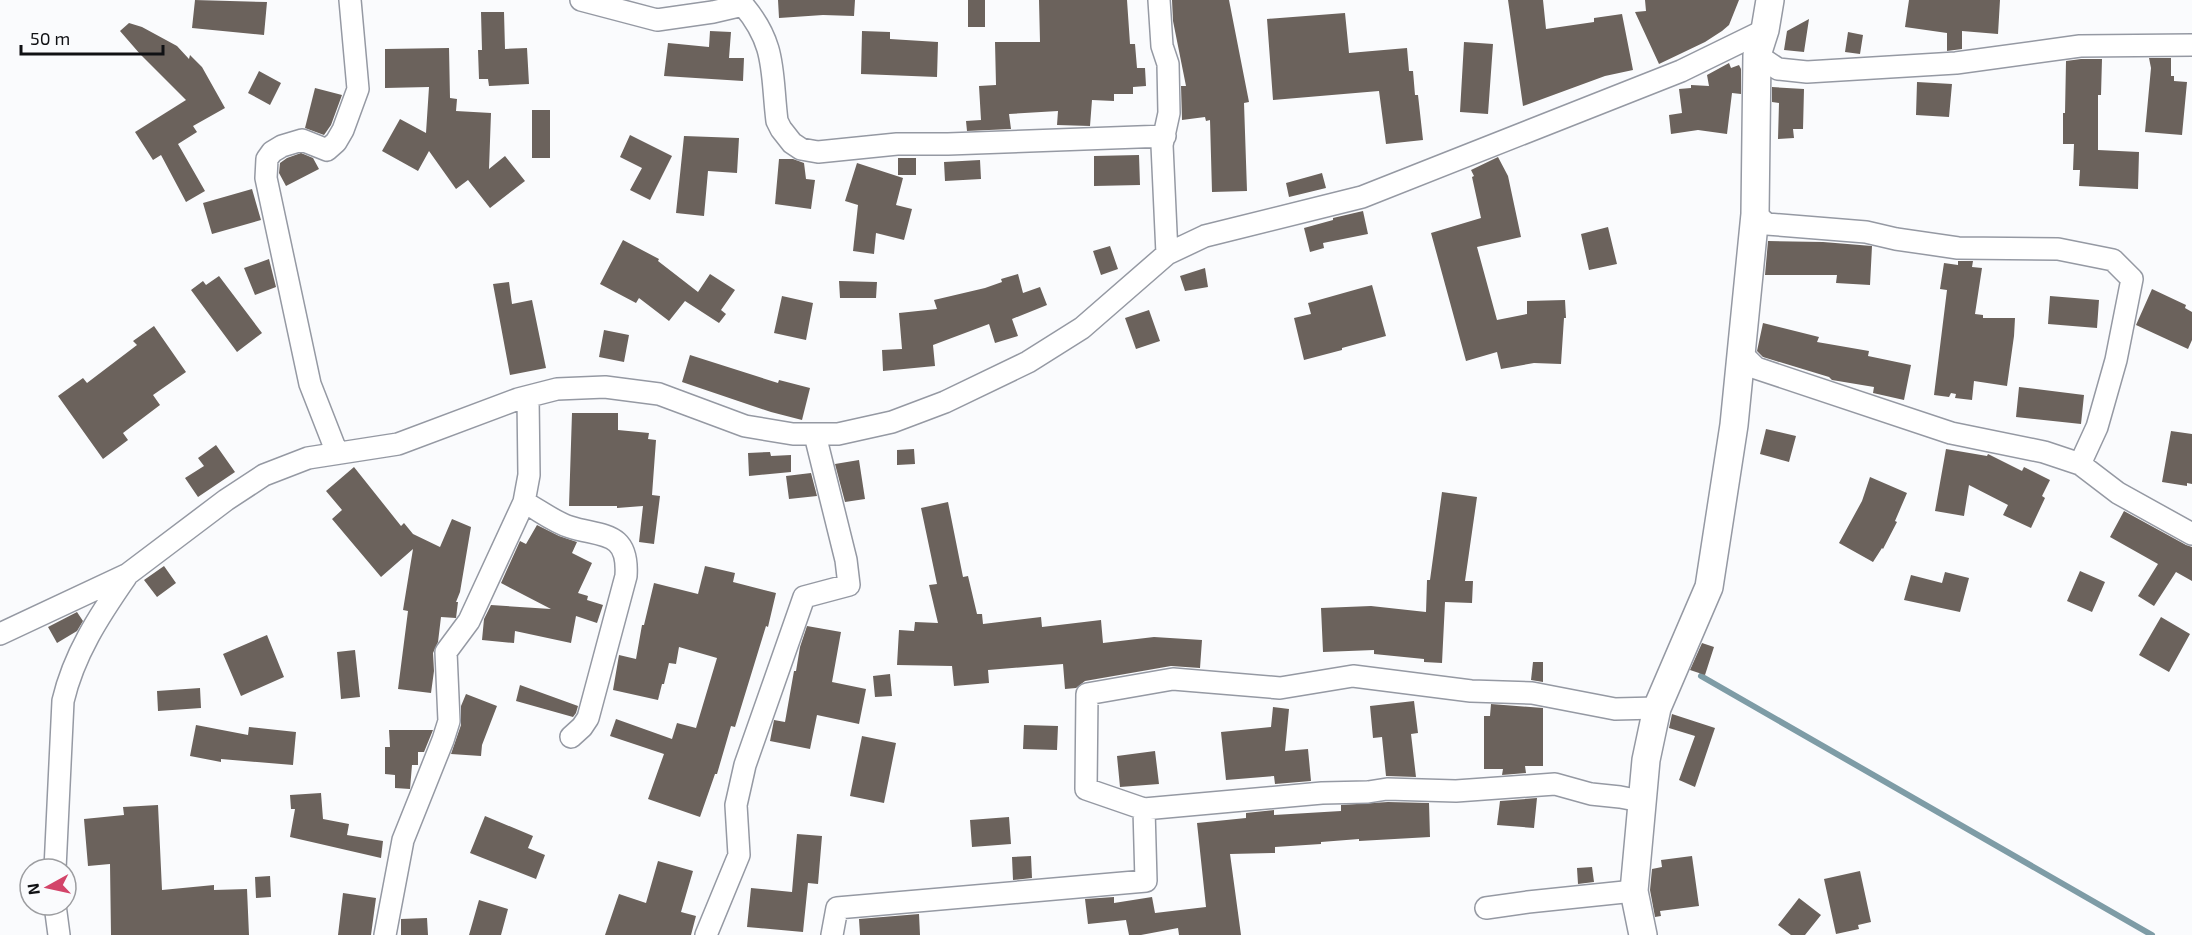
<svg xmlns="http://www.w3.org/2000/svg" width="2192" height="935" font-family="'Exo 2',sans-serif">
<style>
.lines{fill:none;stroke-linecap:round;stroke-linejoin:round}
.stream{stroke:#7e9ca6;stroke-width:6}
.building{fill:#6b625c}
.minor-casing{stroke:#9599a3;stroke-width:24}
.tertiary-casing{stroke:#9599a3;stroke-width:30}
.minor{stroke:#fff;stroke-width:21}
.tertiary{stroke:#fff;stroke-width:27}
</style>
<rect width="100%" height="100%" fill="#fafbfd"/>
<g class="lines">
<path class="stream" d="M1701,676L2152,935"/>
</g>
<path class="building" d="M195,0L267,2L264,35L192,28Z
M778,0H855L854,16L823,15L779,18Z
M968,0H985V27H968Z
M1039,0H1127L1130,44H1135L1137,68H1145L1146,86L1133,87V94H1114V101L1092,100L1090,126L1057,125L1058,111L1009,114L1011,129L967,131L966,121L981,120L979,86L996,85L995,42H1040Z
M1172,0H1229L1249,102L1244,103L1247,191L1212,192L1210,120L1206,121L1205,117L1182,120L1181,86H1186L1173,21Z
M1508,0H1543L1546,29L1594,22V18L1622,14L1633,70L1605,76L1523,106Z
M1645,0H1739L1729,25L1722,31L1705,42L1659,64L1635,12L1646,11Z
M1909,0H2000L1998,34L1962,31V49L1947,51V33L1905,27Z
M481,12H504L505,49L527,48L529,84L489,86L488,79H479L478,50H482Z
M1345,13L1349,53L1407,48L1409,71H1413L1415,95H1418L1423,140L1386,144L1379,91L1273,100L1267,19Z
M1809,19L1804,52L1784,50L1787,31Z
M129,23L142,27L177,46L189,59L190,55L202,67L225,108L193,126L197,132L178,144L205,191L186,202L161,155L153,160L135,132L186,100L140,54L120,31Z
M710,31L731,32L729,58H744L743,81L664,76L668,43L709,47Z
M862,31L890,32V39L938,42L937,77L861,74Z
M1848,32L1863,35L1860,54L1845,52Z
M1464,42L1493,44L1488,114L1460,112Z
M449,48L450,98L457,99L456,111L491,113L489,169L505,156L525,181L490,208L468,180L456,189L429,151L418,171L382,151L400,119L426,133L429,87L385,88V49Z
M2149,58H2171V76H2174V81L2187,82L2182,135L2145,132L2151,68Z
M2081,59H2102L2101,95H2098V150L2139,152L2138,189L2079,186L2080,170H2073L2074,144H2063V113H2065L2066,61Z
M1729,63L1731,68L1739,65L1741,69V94L1732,93L1727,134L1698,130L1671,134L1669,115L1682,113L1679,89L1691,88V85L1709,86L1707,75Z
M259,71L281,83L270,105L248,93Z
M1917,82L1952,84L1949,117L1916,115Z
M1772,87L1804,89L1803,129H1793L1794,138L1778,139L1779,103L1772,102Z
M315,88L342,95L331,125L324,135L305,128Z
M532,110H550V158H532Z
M630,135L672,156L650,200L630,190L642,168L620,157Z
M684,136L739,138L737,173L708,171L704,216L676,213Z
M301,153L313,158L319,169L286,186L279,173L280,163L287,158Z
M1139,155L1140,185L1094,186V156Z
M1498,157L1508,176L1521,237L1477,247L1497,320L1527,314V301L1565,300L1566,318H1564L1561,364L1534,363L1501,369L1497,352L1466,361L1431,233L1481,218L1472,177L1474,176L1471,170Z
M898,158H916V175H898Z
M779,159H793L804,163L806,179L815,180L811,209L775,204Z
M980,160L981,179L945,181L944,162Z
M857,163L903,178L896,205L912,209L904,240L876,233L874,254L853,251L858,205L845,201Z
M1322,173L1326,188L1289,197L1286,183Z
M252,189L261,220L212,234L203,203Z
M1363,211L1368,234L1323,243L1324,248L1310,252L1304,228L1333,220V218Z
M1608,227L1617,264L1589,270L1581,234Z
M623,240L659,259L658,261L698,292L710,274L735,290L721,310L726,314L719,323L685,301L669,321L639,298L636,303L600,284Z
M1768,241L1823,242L1872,246L1870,285L1836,283L1837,275H1765Z
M1110,246L1118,269L1101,275L1093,251Z
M269,259L276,287L255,295L244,268Z
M1958,261H1973L1972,267L1982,268L1975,314L1983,315V318H2015L2014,336L2007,386L1974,381L1972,400L1955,398L1956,394L1951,393L1949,397L1934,395L1947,290L1940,289L1944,263L1958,265Z
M1205,268L1208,287L1185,291L1180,276Z
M1018,274L1023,293L1040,287L1047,305L1012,319L1018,336L995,343L989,324L933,345L935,366L883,371L882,350L902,349L899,313L937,309L934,300L985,288L1002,282L1001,279Z
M219,276L262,333L237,352L191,290L203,281L206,285Z
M839,281L877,282L876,298H840Z
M509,282L512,304L532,300L546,368L510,375L493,284Z
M1372,285L1386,336L1342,348V350L1304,360L1294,318L1311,314L1308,303Z
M2152,289L2186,305L2185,308L2192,312V340L2188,349L2136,325Z
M782,296L813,303L806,340L774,333Z
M2050,296L2099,300L2097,328L2048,324Z
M1149,310L1160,341L1136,349L1125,318Z
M1763,323L1819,337L1817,342L1869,351L1868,356L1911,365L1904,400L1873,393L1874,387L1832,380L1829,377L1763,357L1757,351Z
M154,326L186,372L153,395L160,405L123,433L128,440L103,459L58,396L83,378L87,383L137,345L133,341Z
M604,330L629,335L624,362L599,357Z
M690,355L778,383L779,380L810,388L802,420L771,412L682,382Z
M2019,387L2084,395L2081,424L2016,417Z
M572,413H618V430L649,433L648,439L656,440L652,495L660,496L654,544L639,542L643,506L617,508V506H569Z
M1766,429L1796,436L1789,462L1760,454Z
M2171,431L2192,434V484L2187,483V486L2162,482Z
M216,445L235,472L198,497L185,478L204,466L198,458Z
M914,449L915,464L897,465V450Z
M1946,449L1987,456L1988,454L2022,471L2024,467L2050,480L2042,496L2045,498L2031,528L2003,515L2008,505L1969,485L1964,516L1935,511Z
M770,452L771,456L791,455V472L749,476L748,453Z
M859,460L865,499L845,502L835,464Z
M354,467L401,526L404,523L413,534L440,547L452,519L471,527L460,592L456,602H458L456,618L441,617L438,642L433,653L434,671L431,693L398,689L408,611L403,610L413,549L381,577L332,519L342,510L326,491Z
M811,473L817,496L789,499L786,476Z
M1870,477L1907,493L1895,521L1897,522L1883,549L1882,548L1873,562L1839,543L1862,501Z
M1442,492L1477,497L1465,581H1473L1472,603L1445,602L1442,663L1424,662V659L1374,654V650L1323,652L1321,608L1371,606L1426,612L1427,580H1430Z
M948,502L963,577L968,576L977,614H982L983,624L1041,617L1042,627L1101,620L1103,643L1154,637L1202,640L1200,668L1171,666L1085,681L1076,688L1065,689L1063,664L988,670L989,683L954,686L952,666L897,665L899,630L914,631L915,622L938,623L929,585L937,584L921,508Z
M2124,511L2186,545L2192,547V581L2176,572L2154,606L2138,596L2158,564L2110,537Z
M537,525L559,536L577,542L572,553L592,563L578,593L588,596L587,600L603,605L597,623L576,616L571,643L515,631L514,643L482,640L484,619L491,605L551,609L501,583L520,541L526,544Z
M164,566L176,583L157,597L144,580Z
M705,566L735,573L733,582L776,593L768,627L766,626L735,727L731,726L717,774H715L700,817L648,799L664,754L610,736L616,719L672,739L677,723L696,728L717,658L679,647L676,664L669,663L664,684H662L658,700L613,690L619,655L636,659L642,625H644L654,583L698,594Z
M2080,571L2105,582L2092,612L2067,601Z
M1945,572L1969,578L1960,612L1904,600L1911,575L1942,583Z
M77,612L83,621L77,631L57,643L48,627Z
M2161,617L2190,634L2169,672L2139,655Z
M807,626L841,632L832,682L866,689L859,724L817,715L810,749L770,741L774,720L785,722L794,671H796L800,647Z
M267,635L284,677L241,696L223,654Z
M1702,643L1714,647L1705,675L1690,670Z
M355,650L360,697L341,699L337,652Z
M1533,662H1543V682L1531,680Z
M890,674L892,696L875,697L873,676Z
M520,685L578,706L576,713L573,717L516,701Z
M200,688L201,708L158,711L157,691Z
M466,694L497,706L482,745L481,756L451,754L461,725V706Z
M1414,701L1418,733L1411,734L1416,777L1386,776L1382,737L1373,738L1370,706Z
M1491,704L1543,708V766H1525L1526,773L1502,775L1503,769H1484V716H1490Z
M1273,707L1289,709L1285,751L1308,749L1311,781L1275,784L1274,776L1226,780L1221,732L1271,727Z
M1672,714L1715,728L1695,787L1679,780L1695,736L1669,728Z
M196,725L248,735L249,727L296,732L293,765L221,759V762L190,756Z
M1024,725L1058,726L1057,750L1023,749Z
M389,730H433L424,752H418V765H412L410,789L395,788V775L385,774V747H390Z
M862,736L896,743L884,803L850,796Z
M1155,751L1159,784L1120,787L1117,756Z
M321,793L323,819L349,824L347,835L383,841L381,858L290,837L295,809H291L290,795Z
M1537,798L1534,828L1497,825L1500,801Z
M1388,802L1429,803L1430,837L1359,841V839L1321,842V844L1275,847V853L1230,854L1241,935H1179L1178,928L1141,935H1129L1126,920L1088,924L1085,899L1114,897V903L1152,897L1155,913L1206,907L1197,823L1246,818V813L1274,810V815L1341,811V805Z
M158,805L162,890L214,885V890L247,889L249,935H111L110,864L88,866L84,819L124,815L123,807Z
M485,816L533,836L528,848L545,855L536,879L470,853Z
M1009,817L1011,844L972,847L970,820Z
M797,834L822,836L818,884L808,883L803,932L747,927L751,888L792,892Z
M1031,856L1032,878L1013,880L1012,857Z
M1692,856L1699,906L1660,911L1661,916L1655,917L1650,890L1652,869L1662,867L1661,860Z
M658,861L693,871L681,912L696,916L691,935H605L619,894L646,903Z
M1592,867L1594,882L1578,884L1577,868Z
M1860,871L1871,922L1858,925L1859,929L1836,934L1824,879Z
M270,876L271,897L256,898L255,877Z
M343,893L376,898L371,935H338Z
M1799,898L1821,915L1805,935H1791L1778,925Z
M479,900L508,909L501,935H469Z
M919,914L920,935H860L859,919Z
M427,918L428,935H401V919Z"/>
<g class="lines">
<g class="minor-casing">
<path id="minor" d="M581,0L657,20L713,12L743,5
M1159,0L1162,46L1168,64L1169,113L1162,145L1167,254
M743,5C777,45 771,72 777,121L781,129L792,143L801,149L818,152L897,144H948L1165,136
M1757,55L1778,69L1807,72L1956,63L2080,46L2192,45
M1755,214L1767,224L1866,232L1896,239L1958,248L2058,249L2113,260L2132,279L2116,360L2097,427L2080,464L2118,493L2192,534
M1741,353L1756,368L1951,433L2044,452L2080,464
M337,453L310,384L266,178L267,159L272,152L282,146L302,140L327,150L336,142L343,130L358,89L350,0
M524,502C539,510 554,522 570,527C601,537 629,530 626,576L588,718L582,727L571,737
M0,634L128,574L226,500L264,475L308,458L398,444L518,399L557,389L605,387L659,394L745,426L793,434H838L892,422L945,402L1028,362L1082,328L1167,254L1205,236L1362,197L1681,71L1765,30
M1641,801L1620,797L1591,794L1555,784L1456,791L1387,789L1368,792L1322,793L1144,809L1086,789L1087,694L1173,679L1280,688L1353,676L1471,691L1532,693L1615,709L1657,708
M55,869L63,701C74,654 99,616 126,577
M55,905L59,935
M1486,908L1528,902L1634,891
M385,935L403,840L443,740L449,721L446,652L469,621L524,502L529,475L528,397
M706,935L739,855L736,805L745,765L804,597L849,585L846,560L815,435
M832,935L837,908L1146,881L1144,809"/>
</g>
<g class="tertiary-casing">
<path id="tertiary" d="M1643,935L1634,891L1646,760L1657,708L1709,587L1734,425L1755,214L1757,55L1765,30L1770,0"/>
</g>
<use href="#minor" class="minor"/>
<use href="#tertiary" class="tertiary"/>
</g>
<g transform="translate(48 887) rotate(262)"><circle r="28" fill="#fafbfd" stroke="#9c9da0" stroke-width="1.5"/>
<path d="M0-4.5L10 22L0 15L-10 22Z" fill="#d34469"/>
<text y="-9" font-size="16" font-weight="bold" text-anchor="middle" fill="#101114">N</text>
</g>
<path d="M21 45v9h142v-9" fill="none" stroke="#101114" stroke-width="3"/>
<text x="30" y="45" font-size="18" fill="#101114" stroke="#fafbfd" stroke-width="4.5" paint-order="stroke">50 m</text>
</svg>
